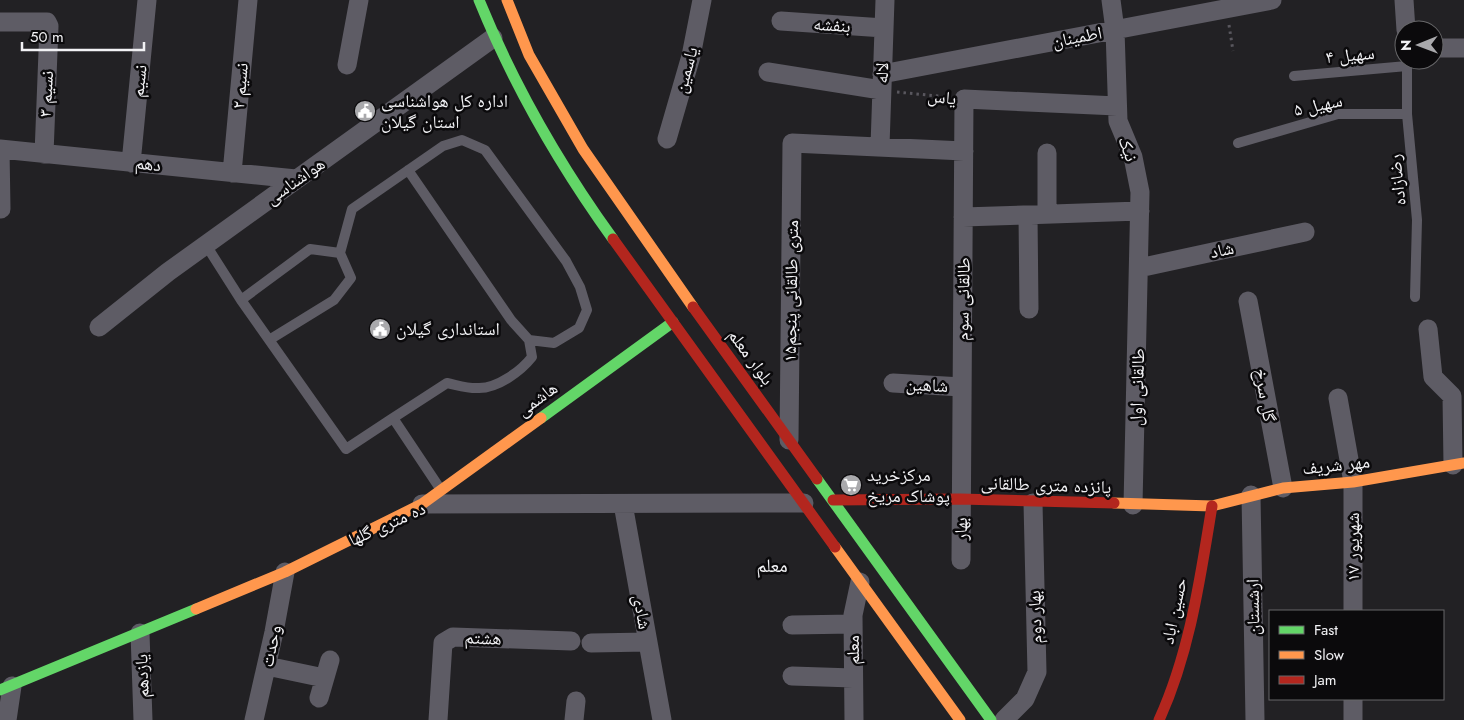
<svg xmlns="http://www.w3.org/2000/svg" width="1464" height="720" font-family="Jost,'Noto Naskh Arabic',sans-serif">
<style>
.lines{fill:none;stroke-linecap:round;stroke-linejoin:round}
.path{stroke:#59575e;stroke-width:3;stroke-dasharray:2.5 4;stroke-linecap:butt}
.lane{stroke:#5e5c65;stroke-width:10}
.street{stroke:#5e5c65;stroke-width:19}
.fast{stroke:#63d668;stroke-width:11}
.slow{stroke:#ff974d;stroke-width:11}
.jam{stroke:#b3261e;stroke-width:11}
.labels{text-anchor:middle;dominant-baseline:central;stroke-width:5;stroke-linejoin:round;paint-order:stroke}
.street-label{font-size:18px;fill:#f2f2f5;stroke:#0b0a0c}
.poi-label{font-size:18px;fill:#f2f2f5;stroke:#0b0a0c;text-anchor:start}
.neighbourhood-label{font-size:19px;fill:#f2f2f5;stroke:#0b0a0c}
</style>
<rect width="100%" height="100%" fill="#222124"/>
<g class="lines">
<path class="path" d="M1229,25L1233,51
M897,92L948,97"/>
<path class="lane" d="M1407,60V114L1417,220L1415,297
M1294,76L1407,66
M1238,143L1338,114H1407
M206,245L241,300L346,449L393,418L441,490
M340,253L352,209L443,146L462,140L485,150L566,261L580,287L587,310L579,328L554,343L529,340L511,320L408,170
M241,300L310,249L340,253L351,278L334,300L269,340
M393,418L447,383C457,385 469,389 479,388C498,388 521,371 532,357L529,340"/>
<path class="street" d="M1111,0L1115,30L1118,121L1133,157L1140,192L1133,505
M1404,0L1406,30
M781,21L884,28
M0,22H47L49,26L44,154
M1434,48H1464
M347,65L359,0
M768,72L881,90
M882,74L1272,0
M667,139L691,56L702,0
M880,146L885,0
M0,149L296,179
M0,149L1,209
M131,163L147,0
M232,173L248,0
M1047,214V153
M1028,215L1029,309
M963,217L1140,211
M1139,268L1305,232
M1248,301L1283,488
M99,327L168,272L493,38
M1428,329L1433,377L1452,396L1453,465
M893,383L962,387
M1338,398L1353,482V611
M789,440L792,143L964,151
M1251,495L1255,720
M422,504L804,503
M623,504L662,720
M961,560L964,99L1117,106
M792,625L853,624
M140,633L143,720
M591,643L648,642
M267,666L324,678
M792,676L853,678
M319,698L330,660
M7,720L12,686
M254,720L274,632L285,572
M438,720L443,643L453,637L571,641
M574,720L576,701
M854,720L853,615L860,582
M1004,720L1025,699L1037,672L1033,503
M1353,720V699"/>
<path class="fast" d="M479,0C514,86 559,164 613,239
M541,418L673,322
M817,479L991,720
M0,690L196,609"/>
<path class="slow" d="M507,0L529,55L583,149L693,307
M1114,503L1212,506L1283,488L1353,482L1464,463
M835,547L960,720
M196,609L285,572L422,504L541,418"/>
<path class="jam" d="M613,239L835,547
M693,307L817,479
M833,500L960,499L1114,503
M1159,720C1190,652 1200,579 1212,506"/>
</g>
<defs>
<g id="civic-disc" transform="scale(1.125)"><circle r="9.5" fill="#a9a9ac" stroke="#0b0a0c"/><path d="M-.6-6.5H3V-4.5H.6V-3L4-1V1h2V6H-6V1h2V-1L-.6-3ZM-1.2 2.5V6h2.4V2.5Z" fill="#fff"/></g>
<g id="supermarket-disc" transform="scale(1.125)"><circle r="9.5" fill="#a9a9ac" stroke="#0b0a0c"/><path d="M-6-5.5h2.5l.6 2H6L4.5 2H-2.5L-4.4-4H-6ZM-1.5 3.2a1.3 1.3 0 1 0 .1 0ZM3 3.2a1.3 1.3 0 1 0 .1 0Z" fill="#fff"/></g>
</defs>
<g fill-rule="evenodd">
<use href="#civic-disc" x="365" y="111"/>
<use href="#civic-disc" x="380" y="329"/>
<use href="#supermarket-disc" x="851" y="485"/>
</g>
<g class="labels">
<g class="street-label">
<text transform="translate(832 25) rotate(4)">بنفشه</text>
<text transform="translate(1077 37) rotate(-11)">اطمینان</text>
<text transform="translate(1350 55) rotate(-5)">سهیل ۴</text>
<text transform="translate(686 70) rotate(-75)">یاسمین</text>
<text transform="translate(882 73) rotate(-88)">لاله</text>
<text transform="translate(139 81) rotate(-84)">نسیم</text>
<text transform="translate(240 86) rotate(-85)">نسیم ٢</text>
<text transform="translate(46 94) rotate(-87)">نسیم ۳</text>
<text transform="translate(942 97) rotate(7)">یاس</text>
<text transform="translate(1318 105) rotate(-12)">سهیل ۵</text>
<text transform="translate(1128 149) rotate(70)">نیک</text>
<text transform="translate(148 164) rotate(6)">دهم</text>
<text transform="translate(1397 180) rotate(-96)">رضازاده</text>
<text transform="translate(295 181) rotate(-35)">هواشناسی</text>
<text transform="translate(1222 250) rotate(-12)">شاد</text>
<text transform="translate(791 291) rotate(-89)">۱۵متری طالقانی پنجم</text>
<text transform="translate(963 299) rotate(-89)">طالقانی سوم</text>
<text transform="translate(751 357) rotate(54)">بلوار معلم</text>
<text transform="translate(927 385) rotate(3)">شاهین</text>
<text transform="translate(1137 387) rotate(-88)">طالقانی اول</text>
<text transform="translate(1265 395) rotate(80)">گل سرخ</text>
<text transform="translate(537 399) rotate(-36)">هاشمی</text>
<text transform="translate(1336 465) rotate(-6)">مهر شریف</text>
<text transform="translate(1046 485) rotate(2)">پانزده متری طالقانی</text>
<text transform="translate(387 524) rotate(-24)">ده متری گلها</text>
<text transform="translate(961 529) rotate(-91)">بهار</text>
<text transform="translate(1353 547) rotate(-90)">۱۷ شهریور</text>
<text transform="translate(1253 607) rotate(-91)">ارشستان</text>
<text transform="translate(1174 611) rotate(-78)">حسین اباد</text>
<text transform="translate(642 612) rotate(80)">شادی</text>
<text transform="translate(1035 617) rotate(-92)">بهار دوم</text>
<text transform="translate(483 638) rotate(2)">هشتم</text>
<text transform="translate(271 646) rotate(-78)">وحدت</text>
<text transform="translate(853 650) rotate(-91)">معلم</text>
<text transform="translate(142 676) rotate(-92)">یازدهم</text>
</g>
<g class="poi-label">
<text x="381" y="101">اداره کل هواشناسی<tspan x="381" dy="21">استان گیلان</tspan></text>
<text x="396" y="329">استانداری گیلان</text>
<text x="867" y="475">مرکزخرید<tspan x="867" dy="21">پوشاک مریخ</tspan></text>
</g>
<g class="neighbourhood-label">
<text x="772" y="565">معلم</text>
</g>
</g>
<rect x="1269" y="610" width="175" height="90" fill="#0b0a0c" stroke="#676769"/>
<rect x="1279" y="626" width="25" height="8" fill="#63d668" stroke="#676769"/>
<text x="1314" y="635" font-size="15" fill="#f2f2f5">Fast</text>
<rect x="1279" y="651" width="25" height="8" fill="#ff974d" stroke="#676769"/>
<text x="1314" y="660" font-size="15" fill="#f2f2f5">Slow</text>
<rect x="1279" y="676" width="25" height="8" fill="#b3261e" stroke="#676769"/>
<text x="1314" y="685" font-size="15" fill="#f2f2f5">Jam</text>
<g transform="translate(1419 45) rotate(269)"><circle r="24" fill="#0b0a0c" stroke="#676769"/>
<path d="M0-4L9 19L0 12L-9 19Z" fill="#a9a9ac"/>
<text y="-8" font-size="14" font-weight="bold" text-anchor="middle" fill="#f2f2f5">N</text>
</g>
<path d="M22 42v8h122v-8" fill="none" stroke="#f2f2f5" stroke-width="2.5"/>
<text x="30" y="42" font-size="15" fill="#f2f2f5" stroke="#0b0a0c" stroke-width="4" paint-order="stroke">50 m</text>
</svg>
